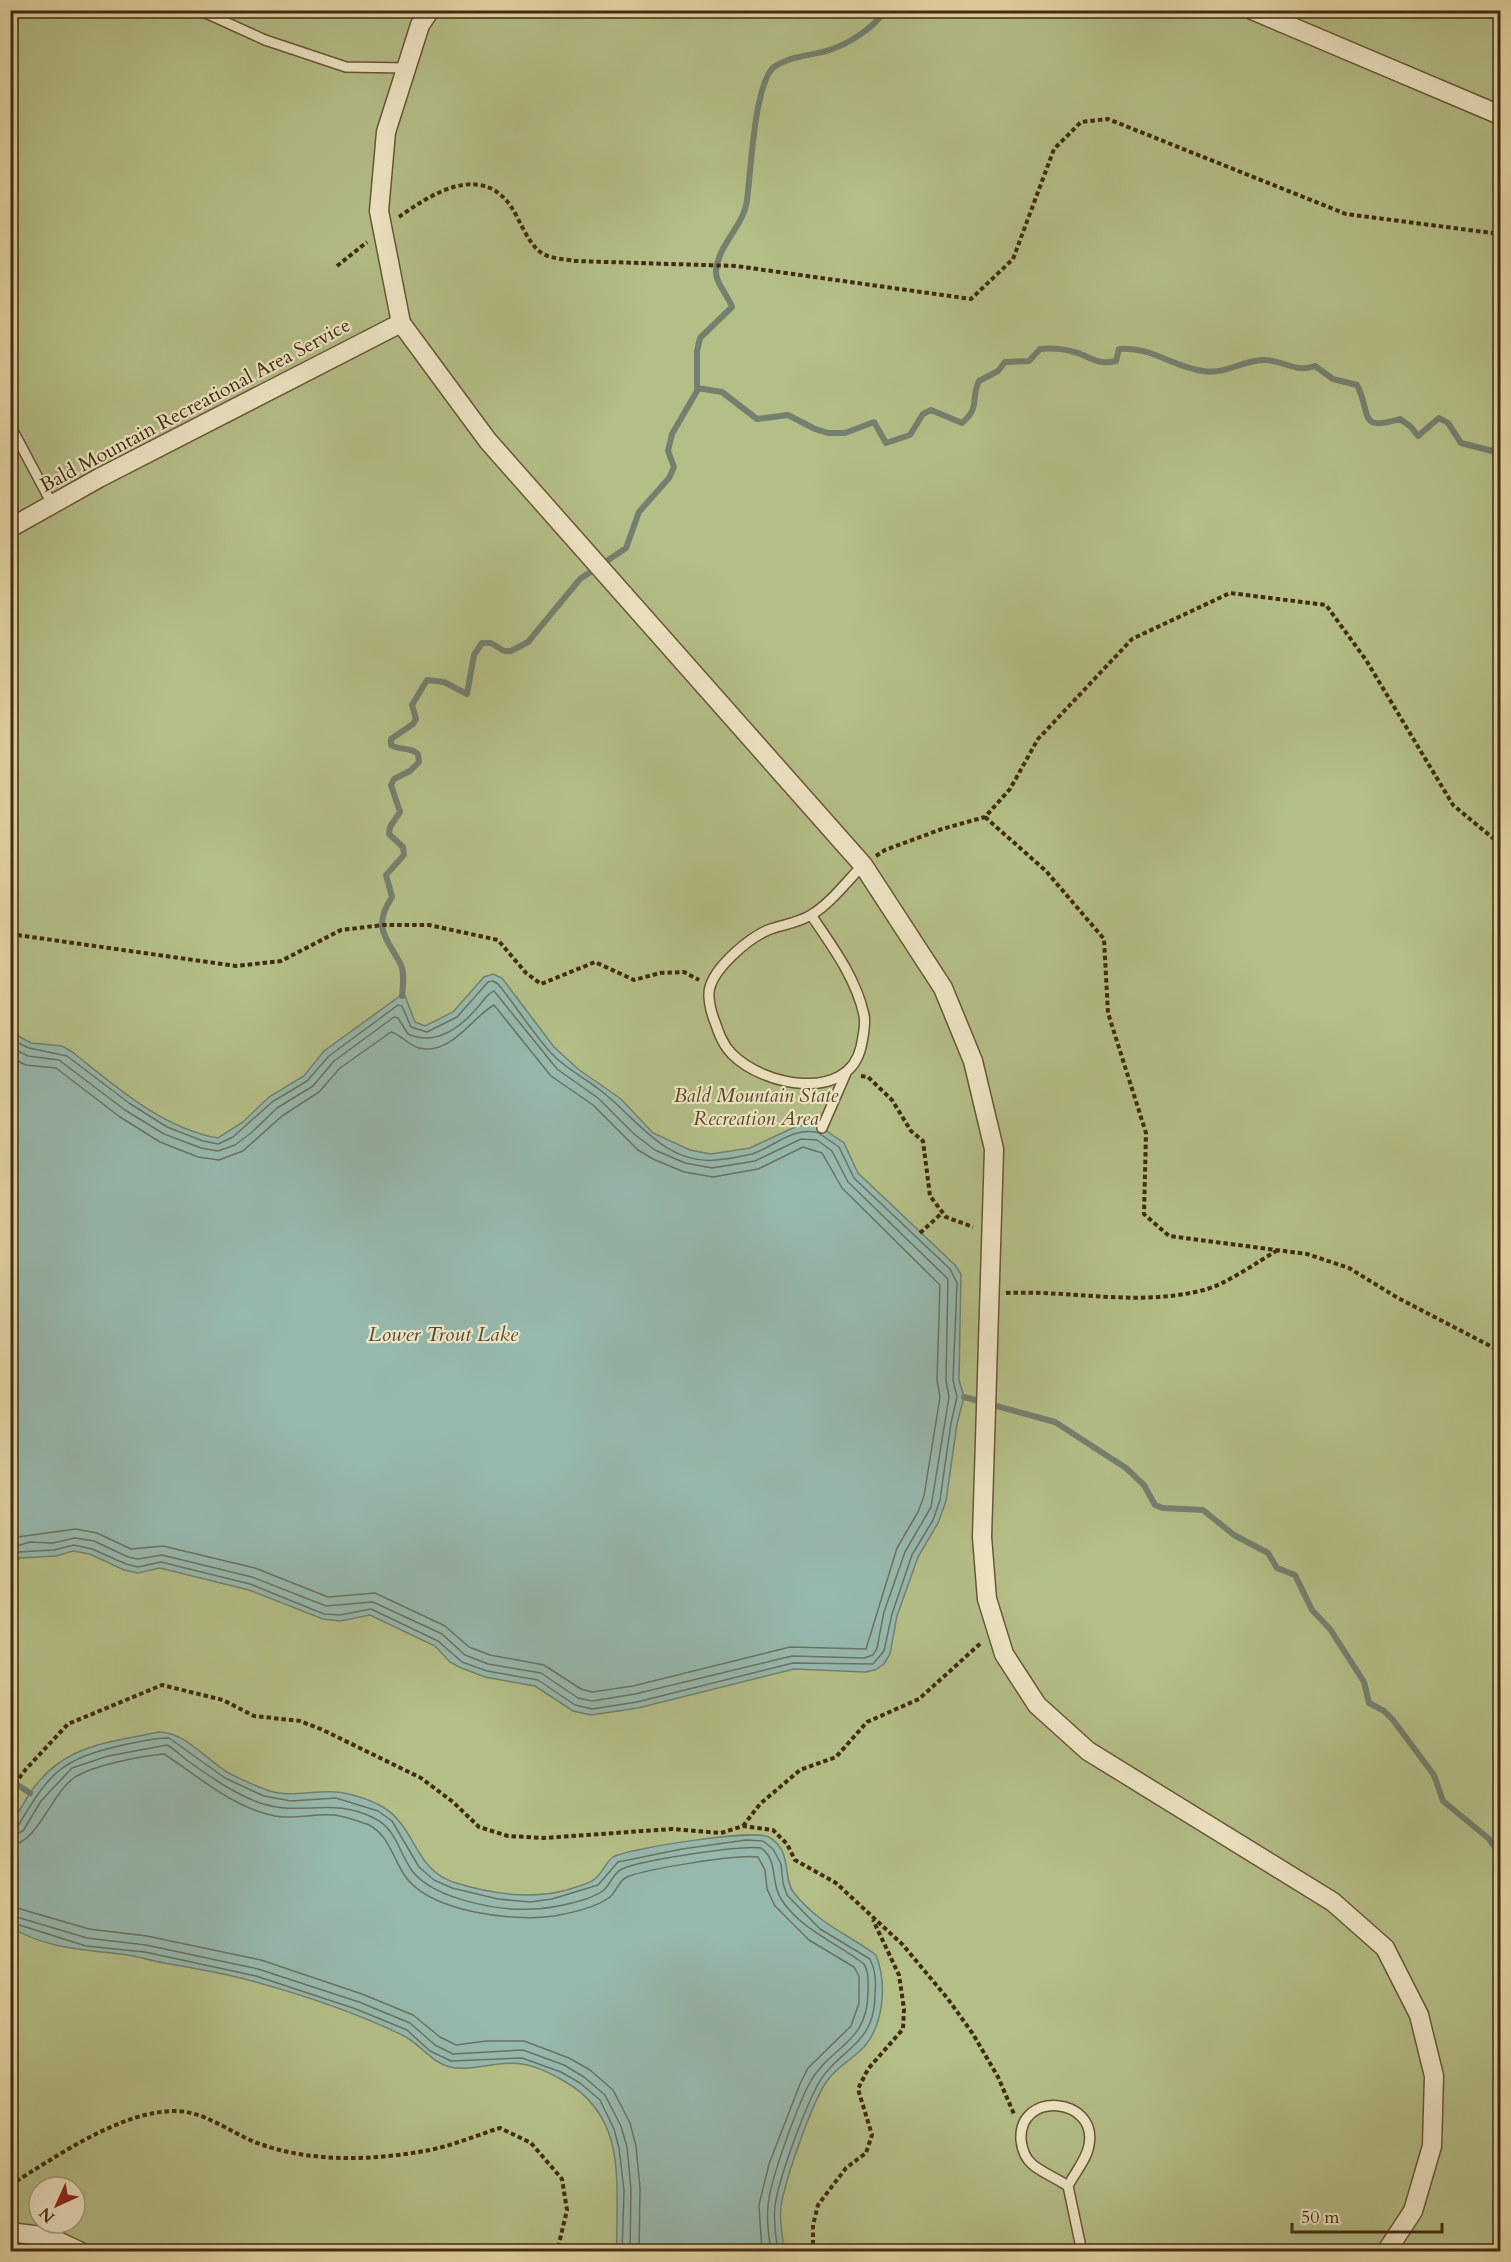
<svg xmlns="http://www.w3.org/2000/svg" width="1511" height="2262" font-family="Cardo,serif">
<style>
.green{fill:#b4be87;stroke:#7a744c;stroke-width:1.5;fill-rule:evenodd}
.water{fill:#96b8ad;stroke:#74806f;stroke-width:1.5}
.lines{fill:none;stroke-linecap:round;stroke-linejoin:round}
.shore{stroke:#6c7260;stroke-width:1.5}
.stream{stroke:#74806f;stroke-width:6}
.service-casing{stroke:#6a5637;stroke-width:12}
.minor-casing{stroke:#6a5637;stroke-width:21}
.path{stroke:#412b12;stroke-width:4;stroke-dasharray:4.5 3;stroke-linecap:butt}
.service{stroke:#eee5c5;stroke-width:9}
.minor{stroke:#eee5c5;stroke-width:18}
.labels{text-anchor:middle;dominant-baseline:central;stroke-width:4.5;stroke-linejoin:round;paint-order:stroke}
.street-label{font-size:20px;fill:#412b12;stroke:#eee5c5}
.park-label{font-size:20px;font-style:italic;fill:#584829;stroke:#eee5c5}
.water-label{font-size:21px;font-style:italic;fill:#564e39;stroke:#eee5c5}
</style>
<rect width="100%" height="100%" fill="#e5d7a6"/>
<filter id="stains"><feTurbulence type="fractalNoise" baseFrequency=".00333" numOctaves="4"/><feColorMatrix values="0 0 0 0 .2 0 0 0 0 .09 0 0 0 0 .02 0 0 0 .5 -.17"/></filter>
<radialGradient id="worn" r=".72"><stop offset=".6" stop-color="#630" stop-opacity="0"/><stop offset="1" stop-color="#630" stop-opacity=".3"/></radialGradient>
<path class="green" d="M11,11H1500V2251L11,2252ZM39,2187H75V2223H39Z"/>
<path class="water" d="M493,974L502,978L554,1047L578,1069L621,1099L653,1133L690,1150L711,1154L750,1148L797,1126L809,1124L822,1128L844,1143L858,1173L955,1265L961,1274L959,1380L964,1397L957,1424L946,1501L938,1523L918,1557L897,1616L890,1654L884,1664L875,1670L865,1672L794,1669L638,1708L591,1715L573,1711L535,1686L485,1677L459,1667L450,1662L435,1646L370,1615L340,1621L323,1619L249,1590L160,1568L138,1573L124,1570L90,1554L73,1551L56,1556L20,1558L11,1566V1032L31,1043L62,1046L71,1051C114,1085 161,1128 218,1138L243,1122L269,1097L304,1076L324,1051L400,996H405L415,1022L425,1026L453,1012L484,977Z
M159,1732C184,1732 206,1759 227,1772C239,1779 252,1784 264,1789C288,1799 311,1790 336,1792C350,1793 371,1800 383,1807C417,1828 414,1871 456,1883C492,1894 530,1900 567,1890C575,1887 590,1884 596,1878C603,1872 606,1862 613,1857C629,1848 755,1829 769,1837C793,1851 782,1878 794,1893C819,1924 846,1933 876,1955C887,1983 884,2024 864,2047C853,2059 836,2067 827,2081C812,2102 785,2180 781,2206C779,2221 783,2237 784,2251H617C615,2188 630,2118 564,2081C552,2074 537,2066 522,2064C499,2060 471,2072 450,2067C430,2062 420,2043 402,2035C355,2012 303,1995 252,1981C223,1973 194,1968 164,1963C152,1961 140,1957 128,1955C90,1950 44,1949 11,1927C10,1907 6,1839 11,1825C14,1817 21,1809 25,1801C58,1745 102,1744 159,1732Z"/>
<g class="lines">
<path class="shore" d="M10,1039L29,1048L67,1056L129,1103L167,1127L203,1141L218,1144L233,1137L272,1102L307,1081L329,1056L398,1005L402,1006L411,1027L427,1032L457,1017L488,982L493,981L498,984C516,1006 532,1032 551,1053C567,1070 587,1079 605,1094C638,1121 667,1165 716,1160C728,1159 740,1157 752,1154C776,1146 793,1126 819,1133
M10,1047L28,1056L59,1060L125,1110L164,1134L201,1148L218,1151L235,1145L251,1133L277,1108L313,1086L334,1061L394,1017L398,1018L408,1034C435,1046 460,1028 478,1007C483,1001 488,993 494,991L557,1069L598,1098L634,1134L655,1150L685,1163L712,1168L755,1161L801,1139L817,1140L832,1151L848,1182L948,1279L946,1380L949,1397L931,1507L905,1552L884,1612L877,1648L873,1655L864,1658L792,1656L635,1694L592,1701L578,1698L541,1673L488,1664L465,1655L442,1634L373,1602L326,1606L252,1577L162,1555L138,1559L128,1557L94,1541L75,1538L53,1543L30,1542L10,1548
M10,1057L26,1065L56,1068L120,1117L160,1142L198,1157L219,1160L243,1151L282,1116L319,1092L340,1068L391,1032C400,1034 408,1045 419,1048C451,1056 472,1017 494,1005L551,1076L593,1105L638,1150L653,1159L684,1172L713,1177L758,1169L803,1147L822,1153L842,1188L940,1285L937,1380L940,1397L924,1496L918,1512L897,1548L866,1649L790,1647L633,1686L592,1692L581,1689L544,1665L490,1655L469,1647L445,1626L375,1593L328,1597L255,1568L163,1546L131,1549L97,1533L76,1529L10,1538
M10,1558L19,1552L54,1550L74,1545L92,1549L126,1564L138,1567L161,1562L250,1584L324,1614L340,1615L371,1609L438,1641L462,1662L487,1671L538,1680L575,1705L592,1709L637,1702L793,1663L873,1664L884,1651L892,1614L912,1555L933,1520L940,1500L951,1423L957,1397L953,1380L957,1283L950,1269L854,1178L839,1147L820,1134
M10,1828L18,1826C50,1772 61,1759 123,1745C138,1742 153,1738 169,1738L225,1778L264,1796L291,1801L336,1798L378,1811L392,1821L419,1867L434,1880L452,1888L498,1899L530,1902L552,1899L598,1885L618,1862L682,1849L746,1840L763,1841L773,1849L781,1864L783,1883L787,1895L820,1929L870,1959C876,1971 876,1982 875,1995C875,2048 835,2049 816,2088C803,2114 779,2177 775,2206C773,2221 776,2237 778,2252
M10,1836L23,1831L41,1801L72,1768L108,1756L167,1745C175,1749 181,1756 188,1761C212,1778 236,1795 263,1804C302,1816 333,1797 374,1818C397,1829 399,1854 413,1872C435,1899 498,1911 531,1909C549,1909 592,1901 605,1889C611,1883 614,1872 622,1869C641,1860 742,1845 761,1848C779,1861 770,1882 781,1899C801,1930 836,1942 864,1964C869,1972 868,1981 868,1991C868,2045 831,2044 809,2084C797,2108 770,2179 768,2206C766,2221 769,2236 771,2252
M10,1845C38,1844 51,1793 75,1777C95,1765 141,1756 164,1754C200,1777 231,1807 275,1816C294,1820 314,1813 334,1815C345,1816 358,1821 369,1825C389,1835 393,1859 405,1876C430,1912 513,1922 554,1916C571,1913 596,1908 610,1897C617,1891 619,1880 627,1877C646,1869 738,1854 758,1857L765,1870L767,1889L775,1906L809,1940L854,1967L859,1976V2003L851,2026L808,2068L800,2084L769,2164L759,2205L762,2252
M10,1906L89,1929L147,1936L261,1960L362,1994L413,2015L440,2037L456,2045L486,2041H524L569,2058L590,2070L613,2090L630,2123L636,2146L640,2188L639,2252
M10,1915L87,1938L146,1945L258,1969L359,2002L410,2023L435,2045L453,2054L523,2050L564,2065L584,2077L605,2095L621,2126L627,2147L631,2189L630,2252
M10,1922L86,1946L145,1952L256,1976L356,2009L407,2030L430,2051L451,2061L522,2058L561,2072L580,2083L600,2100L614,2129L619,2148L624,2191L622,2252"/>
<path class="stream" d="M697,388L722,392L757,419L788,415L815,429L828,433H845L874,422L886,443L910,435L923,414L931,410L962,423C981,407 970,399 979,381L998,371L1005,362L1029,361L1040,349C1051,348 1064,349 1074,352C1090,356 1098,366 1116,361L1119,349C1150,346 1173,367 1203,371C1226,375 1244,359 1266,360C1284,361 1296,373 1315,366L1333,379L1357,385C1372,414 1357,432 1400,419L1411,427L1418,436L1439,418L1448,423L1461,443L1492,451L1500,445
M402,996C403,986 405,972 400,963C386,937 372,927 392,897L386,875L404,855L403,847L389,834L390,827L400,812L391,785L394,779L410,771L419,762L418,754C409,746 400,751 391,745V739L413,724L416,719L412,705L427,680L444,682L467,694L474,655L482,643H491L504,651H511L528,642L580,579L626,548L639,512L669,478L674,467L668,451L672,434L697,391V351L700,338L732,307C728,295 715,283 716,270C719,243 744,226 747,200C751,172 754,84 774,67C789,56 810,56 826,51C848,45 872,29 886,10
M964,1397L1055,1422L1126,1468L1144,1485L1155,1505L1163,1508L1203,1510L1234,1535L1268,1553L1277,1568L1295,1575L1312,1610L1330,1629L1364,1682L1369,1703L1384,1711L1393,1720L1434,1775L1443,1801L1488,1838L1500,1854
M10,1780L30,1793"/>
<g class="service-casing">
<path id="service" d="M199,10L265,40L346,67L407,68
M10,425L52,504
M811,915C832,946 856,978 864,1015C866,1025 863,1037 861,1047C848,1103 763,1086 732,1054C723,1045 719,1034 715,1022C711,1013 707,996 710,987C716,966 749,938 768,930C781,925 798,923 811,915C830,904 847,881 863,865
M822,1128L846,1073
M1068,2186C1058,2179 1039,2171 1032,2164C1025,2158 1022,2149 1021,2140C1018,2090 1098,2097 1089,2145C1087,2159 1074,2174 1068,2186L1082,2252"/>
</g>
<g class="minor-casing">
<path id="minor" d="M430,10L420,25L386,132L379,211L401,323L488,441L863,865L943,988L973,1061L994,1149L982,1537L987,1599L1004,1654L1037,1705L1088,1751L1333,1902L1385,1948L1419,2015L1434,2076L1432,2146L1413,2211L1386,2252
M1252,10L1500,115
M10,528L99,478L401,323
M10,2232L49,2237L81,2252"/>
</g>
<path class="path" d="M399,217C432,193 482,162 512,208C520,221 528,242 539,251C548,259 565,259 575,261L736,266L971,299L1013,259L1054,149L1081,122L1108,119L1346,214L1500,234
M337,266L367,242
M985,817L1046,871L1104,939L1108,1013L1146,1133L1144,1214L1169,1236L1307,1254L1349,1268L1398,1298L1500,1351
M876,856L885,850L942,829L985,817L1010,789L1038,739L1132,639L1230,593L1326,605L1366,660L1453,805L1500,844
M10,934L236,966L281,961L341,930L383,925H429L498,940L526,973L541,984L595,962L634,980L660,973L684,972L699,980
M861,1076L868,1077L892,1100L911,1131L923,1141L930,1196L946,1217L973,1227
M920,1233L942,1213
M1006,1293C1073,1290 1137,1307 1204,1290C1227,1284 1257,1262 1278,1250
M10,1790L26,1769L68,1724L162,1685L223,1700L254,1716L300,1721L323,1730L421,1778L453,1802L479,1827L508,1836L544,1838L672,1829L721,1833L743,1826L773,1830L787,1844L795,1860L836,1883L903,1945L948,1999L973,2034L998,2077L1014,2114
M743,1826L760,1804L800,1770L836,1757L867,1722L919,1699L982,1642
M10,2185C56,2157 120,2111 175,2111C207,2111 234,2136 263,2145C315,2163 377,2160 430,2150C454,2145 477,2135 500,2128L531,2143L562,2179L567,2210L557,2252
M813,2252V2225L818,2205L846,2168L866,2153L872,2135L858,2089L868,2069L903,2029L904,2009L899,1975L873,1920
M1495,2252L1500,2244"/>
<use href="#service" class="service"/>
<use href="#minor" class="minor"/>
</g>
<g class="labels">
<g class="street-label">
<text transform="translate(195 405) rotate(-28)">Bald Mountain Recreational Area Service</text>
</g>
<g class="park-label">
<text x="756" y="1095">Bald Mountain State<tspan x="756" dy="23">Recreation Area</tspan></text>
</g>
<g class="water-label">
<text x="443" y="1334">Lower Trout Lake</text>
</g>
</g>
<rect width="1511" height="2262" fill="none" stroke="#e5d7a6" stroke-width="36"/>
<rect x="12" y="12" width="1487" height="2238" fill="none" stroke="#412b12" stroke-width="3"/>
<rect x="18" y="18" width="1475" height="2226" fill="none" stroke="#412b12" stroke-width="1.5"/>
<g transform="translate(57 2205) rotate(225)"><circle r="28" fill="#eee5c5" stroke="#a99b7d" stroke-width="1.5"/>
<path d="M0-4.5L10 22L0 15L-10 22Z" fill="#8f2418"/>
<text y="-9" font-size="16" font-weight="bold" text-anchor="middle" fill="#412b12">N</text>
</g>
<path d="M1292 2223v9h150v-9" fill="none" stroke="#412b12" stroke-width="3"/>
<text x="1301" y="2223" font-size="18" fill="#412b12" stroke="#eee5c5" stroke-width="4.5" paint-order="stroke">50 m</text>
<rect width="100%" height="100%" filter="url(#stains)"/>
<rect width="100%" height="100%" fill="url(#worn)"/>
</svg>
